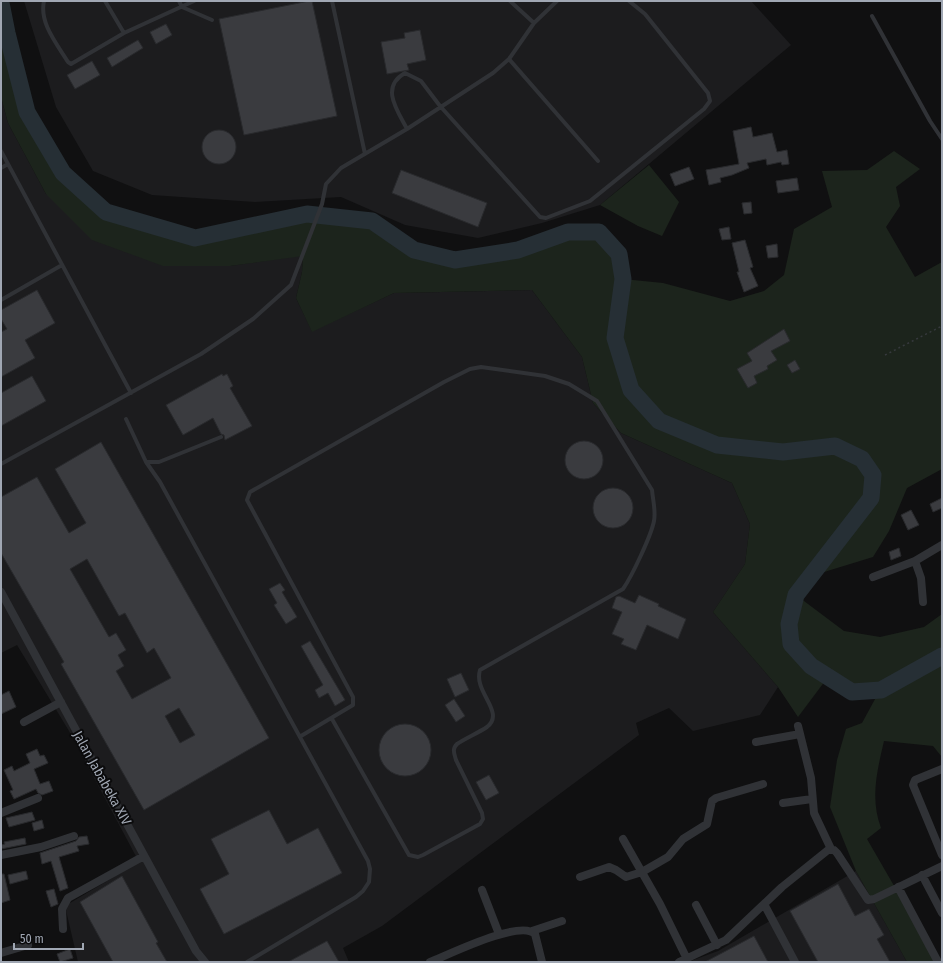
<svg xmlns="http://www.w3.org/2000/svg" width="943" height="963" font-family="'Fira Sans Condensed',sans-serif">
<style>
.built{fill:#1c1c1e}
.green{fill:#1c241c}
.lines{fill:none;stroke-linecap:round;stroke-linejoin:round}
.river{stroke:#262f35;stroke-width:17}
.building{fill:#3a3b3f;stroke:#292a2d;fill-rule:evenodd}
.path{stroke:#36393d;stroke-width:1.5;stroke-dasharray:2 3;stroke-linecap:butt}
.lane{stroke:#303236;stroke-width:4}
.street{stroke:#303236;stroke-width:8}
.labels{text-anchor:middle;dominant-baseline:central;stroke-width:4;stroke-linejoin:round;paint-order:stroke}
.street-label{font-size:14px;fill:#a0a7b3;stroke:#0b0b0c}
</style>
<rect width="100%" height="100%" fill="#101011"/>
<path class="built" d="M24,1H751L791,45L600,205L542,223L478,238L405,225L341,197L255,202L152,195L93,171L56,107Z
M1,97L8,123L46,194L230,266L303,255L302,272L296,298L312,331L394,293L532,290L582,357L593,403L621,433L732,483L750,524L745,564L713,612L778,687L760,715L693,731L669,708L636,723L639,735L382,926L343,948L349,962H78L65,906L139,862L69,731L17,645L1,653Z
M856,871L907,962H688L718,951Z"/>
<path class="green" d="M1,6L4,25L27,112L63,173L106,212L195,238L307,214L372,221L414,250L455,260L518,250L568,232H599L619,254L623,279L663,283L730,301L764,291L784,275L794,229L832,207L822,171L867,170L894,151L920,169L896,187L900,206L886,227L915,277L942,262V469L907,488L889,531L873,557L811,576L796,595L844,631L880,637L924,627L942,614V757L933,746L884,741C877,771 870,799 881,828L867,839L938,962H907L856,871L830,807L837,760L846,729L862,723L880,690L852,692L828,677L798,717L778,687L713,612L745,564L750,524L732,483L621,433L593,403L582,357L532,290L394,293L312,332L296,298L302,272L303,256L230,266H163L92,240L46,194L8,123L1,97Z
M649,165L679,202L662,236L638,226L600,205Z"/>
<g class="lines">
<path class="river" d="M1,3L7,33L27,112L63,173L106,212L195,238L307,214L372,221L414,250L455,260L518,250L568,232H599L619,254L623,279L615,338L631,390L659,421L717,445L783,452L835,446L862,459L873,475L871,498L796,595L789,624L791,644L811,666L852,692L881,690L942,656"/>
</g>
<path class="building" d="M309,1H312L337,116L244,135L219,19Z
M166,24L172,35L156,44L150,32Z
M420,30L426,60L407,64L409,70L387,74L381,42L405,38L404,33Z
M138,40L143,48L112,67L107,58Z
M92,61L100,75L75,89L67,75Z
M751,127L753,137L772,133L777,152L787,150L789,164L782,165L781,162L767,165L766,159L747,163L749,168L732,175L720,178L721,182L709,185L706,170L739,164L733,131Z
M202 147a17 17 0 1 1 34 0a17 17 0 1 1-34 0Z
M689,167L694,179L675,186L670,174Z
M401,170L487,203L478,227L392,193Z
M797,178L799,190L778,193L776,181Z
M751,202L752,213L744,214L742,203Z
M729,227L731,239L722,240L719,229Z
M745,240L753,267L750,268L758,286L744,292L737,272H739L732,243Z
M777,244L778,257L768,258L766,246Z
M37,290L55,323L25,340L35,358L1,377V332L7,329L1,319V310Z
M784,329L790,341L771,351L777,360L767,366L768,369L754,376L757,383L748,388L737,369L752,361L747,353Z
M795,360L800,369L792,373L787,365Z
M222,374L223,376L227,374L233,386L230,388L252,426L225,440L224,435L221,434L213,418L183,435L166,405Z
M32,376L46,401L1,426V393Z
M565 460a19 19 0 1 1 38 0a19 19 0 1 1-38 0Z
M101,442L269,738L144,810L61,664L64,662L1,553V497L37,477L69,533L86,523L55,469ZM87,559L119,616L125,613L147,653L154,648L171,678L132,699L116,671L124,666L118,655L126,650L116,633L109,637L70,569ZM179,708L195,735L180,743L165,716Z
M593 508a20 20 0 1 1 40 0a20 20 0 1 1-40 0Z
M942,498V508L933,512L930,504Z
M911,510L919,525L908,530L901,515Z
M899,548L901,556L891,560L889,552Z
M280,583L285,590L282,592L297,617L286,624L274,605L277,603L269,589Z
M639,595L659,604L658,606L686,619L678,639L647,625L636,650L621,644L624,639L612,634L622,612L612,608L616,597L619,596L635,603Z
M310,641L345,700L335,706L328,693L319,698L315,690L323,685L301,646Z
M461,673L469,690L455,697L447,679Z
M9,691L16,707L1,714V695Z
M454,699L465,716L456,722L445,705Z
M379 750a26 26 0 1 1 52 0a26 26 0 1 1-52 0Z
M37,749L40,756L44,755L48,763L34,769L40,784L49,781L53,791L42,795L38,793L36,789L14,799L10,791L13,790L4,770L12,766L14,771L30,763L26,754Z
M489,775L499,793L486,800L476,782Z
M269,810L287,844L318,828L342,873L224,934L200,889L229,874L211,839Z
M32,812L35,820L9,827L6,818Z
M42,820L44,828L34,831L32,823Z
M87,836L89,844L77,846L79,851L59,857L68,888L60,891L51,861L42,864L40,853L76,841L79,837Z
M25,838L26,844L1,849V845L5,844L4,842Z
M26,871L28,879L10,884L8,875Z
M1,874H4L10,900L1,903Z
M122,876L158,942L156,943L167,962H113L80,902Z
M838,884L855,916L869,909L884,935L877,939L890,962H818L790,911Z
M54,889L58,904L51,907L46,891Z
M754,936L768,962H705L739,944Z
M327,941L339,962H288Z
M70,949L73,958L60,962L57,954Z"/>
<g class="lines">
<path class="path" d="M885,355L942,326"/>
<path class="lane" d="M44,1C39,23 57,44 68,62L71,64L124,33L194,1
M105,1L124,33
M179,1L182,7L212,20
M332,1L365,154
M510,1L534,23
M872,16L930,121L942,139
M509,59L598,161
M407,129C397,110 380,87 405,73L421,81L440,106L540,217L546,218L590,201L704,109L710,101L708,93L645,14L629,1
M1,151L131,393
M1,168L8,164
M1,300L62,265
M126,419L146,462L160,482L368,861L370,869L369,882L363,891L356,897L247,962
M146,462H159L221,437
M1,464L201,354L253,319L291,285L322,204L326,184L341,168L407,129L493,73L509,59L534,23L557,1
M301,736L353,705V697L247,500L250,492L444,382L470,369L481,367L545,376L569,384L597,401L652,490C653,501 656,511 654,521C651,536 632,576 623,589L480,670C473,692 506,712 487,727C478,733 466,738 457,744C452,749 454,753 456,760L482,813L483,819L480,824L423,855L418,857L409,855L332,719"/>
<path class="street" d="M915,561L921,578L923,602
M873,577L915,561L942,545
M1,592L196,951L205,962
M24,722L61,702
M798,726L811,778L814,813L831,849
M756,742L800,734
M942,769L915,780L913,785L942,855
M783,803L812,799
M1,813L38,798
M623,839L660,904L687,959
M1,855L41,847L74,836
M922,875L942,913
M580,877L609,867L616,870L626,877L642,872L668,857L683,839L707,824L712,801L716,798L763,784
M898,887L938,962
M482,890L499,934
M764,904L795,962
M696,905L717,945
M63,929L62,909L68,898L144,856
M532,931L562,921
M1,953L28,945
M430,962C448,955 520,919 535,934L542,962
M679,962L726,940L782,887L828,850H834L837,853L868,900L874,899L942,866"/>
</g>
<g class="labels">
<g class="street-label">
<text transform="translate(102 778) rotate(61)">Jalan Jababeka XIV</text>
</g>
</g>
<rect width="943" height="963" fill="none" stroke="#a0a7b3" stroke-width="4"/>
<path d="M14 943v6h69v-6" fill="none" stroke="#a0a7b3" stroke-width="2"/>
<text x="20" y="943" font-size="12" fill="#a0a7b3" stroke="#0b0b0c" stroke-width="3" paint-order="stroke">50 m</text>
</svg>
